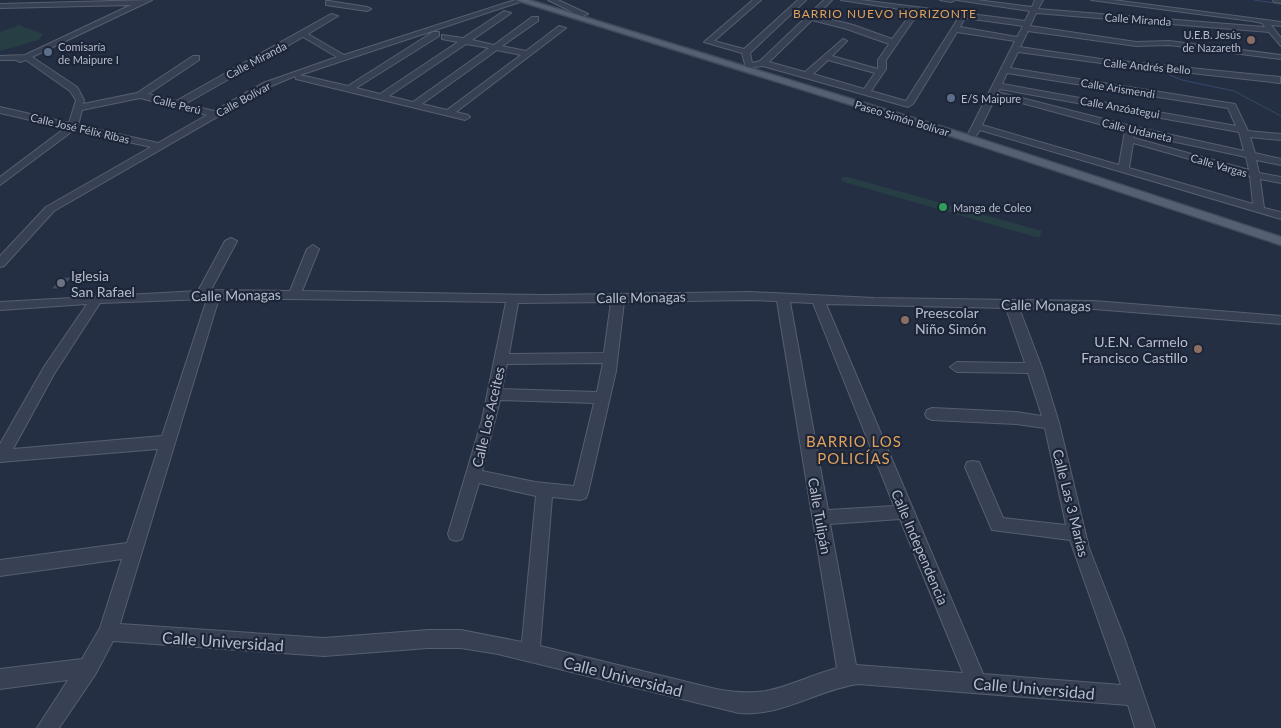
<svg xmlns="http://www.w3.org/2000/svg" width="1281" height="728" font-family="Lato,sans-serif">
<style>
.green{fill:#263e44}
.lines{fill:none;stroke-linecap:round;stroke-linejoin:round}
.stream{stroke:#36486c;stroke-width:1}
.building{fill:#404b64;stroke:#1f283a}
.minor-casing{stroke:#565f70;stroke-width:2}
.major-casing{stroke:#424a5c;stroke-width:3}
.minor{fill:#384153;fill-rule:evenodd}
.major{fill:#566073;fill-rule:evenodd}
.education-dot{fill:#8d6e63;stroke:#1d2638;stroke-width:2}
.service-dot{fill:#5c6f8a;stroke:#1d2638;stroke-width:2}
.leisure-dot{fill:#2e9e5b;stroke:#1d2638;stroke-width:2}
.worship-dot{fill:#6b7280;stroke:#1d2638;stroke-width:2}
.labels{text-anchor:middle;dominant-baseline:central;stroke-width:4.5;stroke-linejoin:round;paint-order:stroke}
.far-street-label{font-size:11px;fill:#b5bccd;stroke:#1d2638}
.far-poi-label{font-size:11px;fill:#b5bccd;stroke:#1d2638;text-anchor:start}
.far-neighbourhood-label{font-size:12px;letter-spacing:1px;fill:#e0a15d;stroke:#1d2638}
.poi-label{font-size:14px;fill:#b5bccd;stroke:#1d2638;text-anchor:start}
.street-label{font-size:14px;fill:#b5bccd;stroke:#1d2638}
.neighbourhood-label{font-size:15px;letter-spacing:1px;fill:#e0a15d;stroke:#1d2638}
.near-street-label{font-size:16px;fill:#b5bccd;stroke:#1d2638}
</style>
<rect width="100%" height="100%" fill="#242f44"/>
<path class="green" d="M19,25L43,34L39,40L0,51V32Z
M842,177H848L1042,231L1039,238L844,182L841,180Z"/>
<g class="lines">
<path class="stream" d="M1254,0L1281,4
M1155,69L1182,80L1234,91L1281,116"/>
</g>
<path class="building" d="M61,277H72L62,289H51Z"/>
<g class="lines">
<g class="minor-casing">
<path id="minor" d="M152,0L32,57L77,87L84,100L83,104L137,93L193,56H199V60L148,94L176,101L331,14L338,16L308,34L344,55L515,0H526L300,75L348,86L433,32H439V36L356,88L380,94L458,42L442,39V35L463,38L504,11L511,13L472,40L494,45L532,17H538V21L502,46L526,51L559,26L566,28L456,112L468,115L470,117L465,120L296,79L295,76L269,87L54,211L4,266L0,267V256L46,207L151,147L74,130L0,185V177L65,128L0,113V107L69,123L76,100L70,91L26,60L20,62L16,60H0V56L25,55L131,5L0,8V4ZM303,37L337,57L263,83L214,111L185,104ZM466,44L489,48L413,102L389,96ZM497,50L521,55L447,110L422,104ZM140,98L207,115L158,143L78,125L82,110Z
M548,0H558L588,14L581,16Z
M753,0H761L714,41L744,49L798,0H806L750,53L752,63L760,61L824,0H832L816,16L853,25L892,39L913,11L841,0H861L1025,21L1030,11L957,0H977L1032,7L1035,0H1043L1038,9L1265,27L1262,23L1252,21L1091,0H1113L1281,22V26L1271,25L1281,38V46L1269,32L1036,13L1030,26L1136,42L1169,41L1281,55V59L1169,45L1136,46L1028,31L1020,47L1101,59L1280,77V83L1101,63L1018,52L1010,68L1235,104L1248,131L1281,134V140L1250,137L1255,153L1281,159V165L1256,160L1259,173L1281,177V183L1260,179L1264,208L1281,212V219L980,130L976,136H970L968,134L1015,41L957,32L913,104L908,107L763,66L746,68L742,53L704,42ZM919,12L959,17L906,101L871,91L886,69V60ZM965,18L1023,26L1017,37L960,27ZM812,20L847,29L889,44L878,60V69L832,56L847,41L843,39L805,72L769,62ZM828,60L875,73L864,89L813,74ZM1007,73L1228,108L1236,126L1002,84ZM1000,89L1239,132L1244,151L1131,126L998,92ZM996,96L1125,131L1119,165L982,125ZM1134,133L1246,157L1249,170L1134,138ZM1133,143L1250,176L1253,204L1129,168Z
M940,0H955L951,2Z
M1273,0H1281V3L1274,2Z
M329,1L367,7L371,9L367,11L326,5V1Z
M231,238L237,241L211,290L290,291L307,249L313,245L319,249L302,291L546,295L750,292L874,298L1094,301L1281,316V324L1094,309L1019,308L1042,368L1059,423L1089,548L1125,640L1155,728H1135L1128,705L858,684C817,690 781,717 739,713L498,654L461,648H428L324,656L113,641L95,675L59,728H37L68,680L0,689V669L82,659L100,628L122,559L0,576V560L127,543L158,449L0,462V444L44,367L87,304L0,310V302L198,291L225,241ZM219,298L506,302L482,420L448,534L450,539L456,541L462,539L479,483L536,496L522,642L461,630H428L324,638L120,624ZM207,299L162,436L13,449L54,374L100,303ZM750,300L777,301L837,668C787,682 773,700 716,689L540,646L552,497L580,500L586,498L588,493L616,371L624,302ZM611,302L604,353L509,354L518,303ZM790,302L813,303L894,506L828,510ZM826,304L1006,308L1025,363L957,362L950,367L957,372L1028,373L1042,416L1016,412L932,408L927,410L925,414L927,418L932,420L1016,424L1045,428L1066,525L1003,518L979,462L973,461L967,462L965,467L992,530L1070,540L1121,685L983,674ZM603,363L597,392L502,389L507,364ZM500,400L594,403L574,486L535,482L482,471ZM900,519L963,673L856,665L830,524Z"/>
</g>
<g class="major-casing">
<path id="major" d="M516,0H529L962,133L1281,237V245L954,137Z"/>
</g>
<use href="#minor" class="minor"/>
<use href="#major" class="major"/>
</g>
<g class="education-dot">
<circle cx="1251" cy="40" r="5"/>
<circle cx="905" cy="320" r="5"/>
<circle cx="1198" cy="349" r="5"/>
</g>
<g class="service-dot">
<circle cx="48" cy="52" r="5"/>
<circle cx="951" cy="98" r="5"/>
</g>
<circle class="leisure-dot" cx="943" cy="207" r="5"/>
<circle class="worship-dot" cx="61" cy="283" r="5"/>
<g class="labels">
<g class="far-street-label">
<text transform="translate(1138 19) rotate(4)">Calle Miranda</text>
<text transform="translate(256 60) rotate(-28)">Calle Miranda</text>
<text transform="translate(1147 66) rotate(5)">Calle Andrés Bello</text>
<text transform="translate(1118 88) rotate(9)">Calle Arismendi</text>
<text transform="translate(243 99) rotate(-29)">Calle Bolívar</text>
<text transform="translate(177 104) rotate(14)">Calle Perú</text>
<text transform="translate(1120 107) rotate(10)">Calle Anzóategui</text>
<text transform="translate(902 118) rotate(17)">Paseo Simón Bolívar</text>
<text transform="translate(80 128) rotate(13)">Calle José Félix Ribas</text>
<text transform="translate(1137 130) rotate(13)">Calle Urdaneta</text>
<text transform="translate(1219 165) rotate(16)">Calle Vargas</text>
</g>
<g class="far-poi-label">
<text x="1241" y="34" text-anchor="end">U.E.B. Jesús<tspan x="1241" dy="13">de Nazareth</tspan></text>
<text x="58" y="46">Comisaría<tspan x="58" dy="13">de Maipure I</tspan></text>
<text x="961" y="98">E/S Maipure</text>
<text x="953" y="207">Manga de Coleo</text>
</g>
<g class="far-neighbourhood-label">
<text x="885" y="13">BARRIO NUEVO HORIZONTE</text>
</g>
<g class="poi-label">
<text x="71" y="275">Iglesia<tspan x="71" dy="16">San Rafael</tspan></text>
<text x="915" y="312">Preescolar<tspan x="915" dy="16">Niño Simón</tspan></text>
<text x="1188" y="341" text-anchor="end">U.E.N. Carmelo<tspan x="1188" dy="16">Francisco Castillo</tspan></text>
</g>
<g class="street-label">
<text transform="translate(236 295) rotate(-1)">Calle Monagas</text>
<text transform="translate(641 297) rotate(-1)">Calle Monagas</text>
<text transform="translate(1046 305) rotate(1)">Calle Monagas</text>
<text transform="translate(488 417) rotate(-77)">Calle Los Aceites</text>
<text transform="translate(1071 503) rotate(76)">Calle Las 3 Marías</text>
<text transform="translate(820 516) rotate(80)">Calle Tulipán</text>
<text transform="translate(920 547) rotate(67)">Calle Independencia</text>
</g>
<g class="neighbourhood-label">
<text x="854" y="441">BARRIO LOS<tspan x="854" dy="17">POLICÍAS</tspan></text>
</g>
<g class="near-street-label">
<text transform="translate(223 641) rotate(4)">Calle Universidad</text>
<text transform="translate(623 676) rotate(14)">Calle Universidad</text>
<text transform="translate(1034 688) rotate(5)">Calle Universidad</text>
</g>
</g>
</svg>
